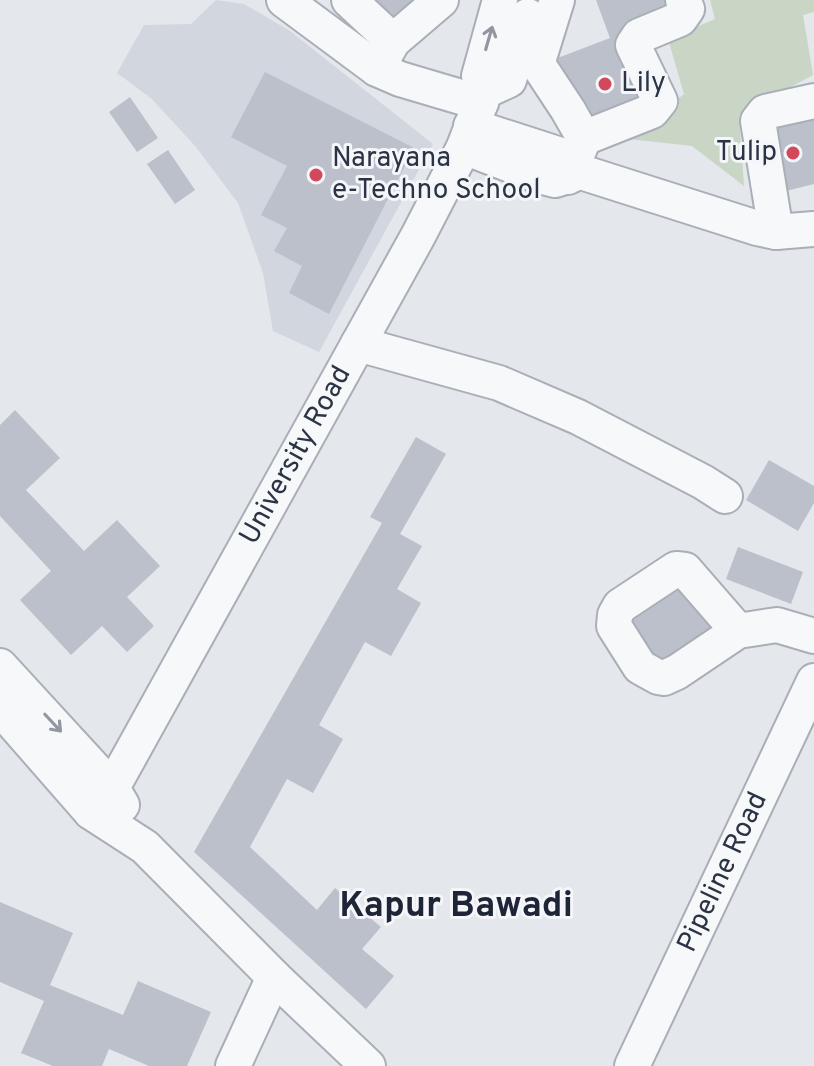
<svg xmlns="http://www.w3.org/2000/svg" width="814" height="1066" font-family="Overpass,sans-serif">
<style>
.built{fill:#d2d6de}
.green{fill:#c9d6c5}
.building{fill:#bbc0ca}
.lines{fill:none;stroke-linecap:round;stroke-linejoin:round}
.minor-casing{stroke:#a9aeb7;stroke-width:38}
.minor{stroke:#f7f8fa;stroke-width:34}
.oneway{stroke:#9196a0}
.poi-dot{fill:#d1495b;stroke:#f4f6f9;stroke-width:3}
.labels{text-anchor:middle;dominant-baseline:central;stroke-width:6;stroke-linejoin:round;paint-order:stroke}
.poi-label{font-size:28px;fill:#2b3445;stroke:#f4f6f9;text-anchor:start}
.street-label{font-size:28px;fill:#2b3445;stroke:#f4f6f9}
.district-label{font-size:36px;font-weight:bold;fill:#1d2536;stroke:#f4f6f9}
</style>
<rect width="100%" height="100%" fill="#e4e7ec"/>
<path class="built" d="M216,0L244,4L290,31L433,144L319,352L273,331L263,273L238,203L196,147L152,99L117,73L144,25L191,24Z"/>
<path class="green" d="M710,0H814V12L803,15L813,75L739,115L744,186L692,146L629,139L684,94L668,39L715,19Z"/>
<path class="building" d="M376,0H431L397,27Z
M596,0H673L678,13L623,33L651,108L587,124L555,59L610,38Z
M265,72L414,148L329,314L289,293L302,266L274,251L287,228L261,215L287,166L231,137Z
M130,97L158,138L137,152L109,112Z
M814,110V184L782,192L766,122Z
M168,150L195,190L175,204L147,164Z
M15,410L60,458L26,490L84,551L117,520L160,566L127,597L154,626L127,652L102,626L71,655L20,600L51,571L0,516V425Z
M416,437L446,454L400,534L422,546L397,589L421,603L391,656L365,642L319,725L343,739L313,793L287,779L250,847L317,910L335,888L381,927L362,949L394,976L366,1009L194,852L382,523L370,517Z
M769,460L814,486V503L798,531L746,500Z
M738,547L803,572L791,604L726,579Z
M676,578L717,630L662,673L623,623Z
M0,902L73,933L50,985L123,1015L138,981L211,1012L187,1066H149L109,1049L102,1066H53L21,1053L44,1001L0,982Z"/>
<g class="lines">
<g class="minor-casing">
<g id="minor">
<path d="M284,0L377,69L400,79L481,103"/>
<path d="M349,0L393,41"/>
<path d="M557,0L539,58V66L568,110L584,138"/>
<path d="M377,69L393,41L441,0"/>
<path d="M485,91L509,80L528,16"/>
<path d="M471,126L567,157L581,172"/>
<path d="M464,147L539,176L555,180L581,172L757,228L776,232L814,229"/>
<path d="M568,177L584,138L652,111L660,101L633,45L639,36L680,19L687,9L683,0"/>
<path d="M776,232L758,121L765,112L814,101"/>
<path d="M358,344L499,383L578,417L703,482L725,496"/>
<path d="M738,631L685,570L676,569L620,606L615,615L614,626L640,667L658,677L664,678L677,672L738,631L777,625L814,636"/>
<path d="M0,666L112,788L122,805"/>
<path d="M0,708L91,812L145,847L274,977L368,1066"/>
<path id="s1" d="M91,812L112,788L418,236L464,147L485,91L479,76L500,0"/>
<path d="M233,1066L274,977"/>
<path id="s2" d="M632,1066L814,681"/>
</g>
</g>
<use href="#minor" class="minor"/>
</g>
<defs><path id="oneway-shaft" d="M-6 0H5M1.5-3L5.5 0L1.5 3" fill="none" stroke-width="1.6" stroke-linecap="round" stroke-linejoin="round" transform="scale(2)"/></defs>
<g class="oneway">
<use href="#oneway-shaft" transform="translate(489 38) rotate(-74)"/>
<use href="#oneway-shaft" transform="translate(53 723) rotate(47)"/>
</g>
<g class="poi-dot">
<circle cx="605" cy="84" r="8"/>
<circle cx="793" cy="153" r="8"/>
<circle cx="316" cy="175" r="8"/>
</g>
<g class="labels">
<g class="poi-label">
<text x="621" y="84">Lily</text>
<text x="777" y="153" text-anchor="end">Tulip</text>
<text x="332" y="159">Narayana<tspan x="332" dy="32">e-Techno School</tspan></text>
</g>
<g class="street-label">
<text stroke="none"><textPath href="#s1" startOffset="412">University Road</textPath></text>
<text stroke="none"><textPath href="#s2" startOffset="214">Pipeline Road</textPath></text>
</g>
<g class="district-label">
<text x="456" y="907">Kapur Bawadi</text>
</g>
</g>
</svg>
